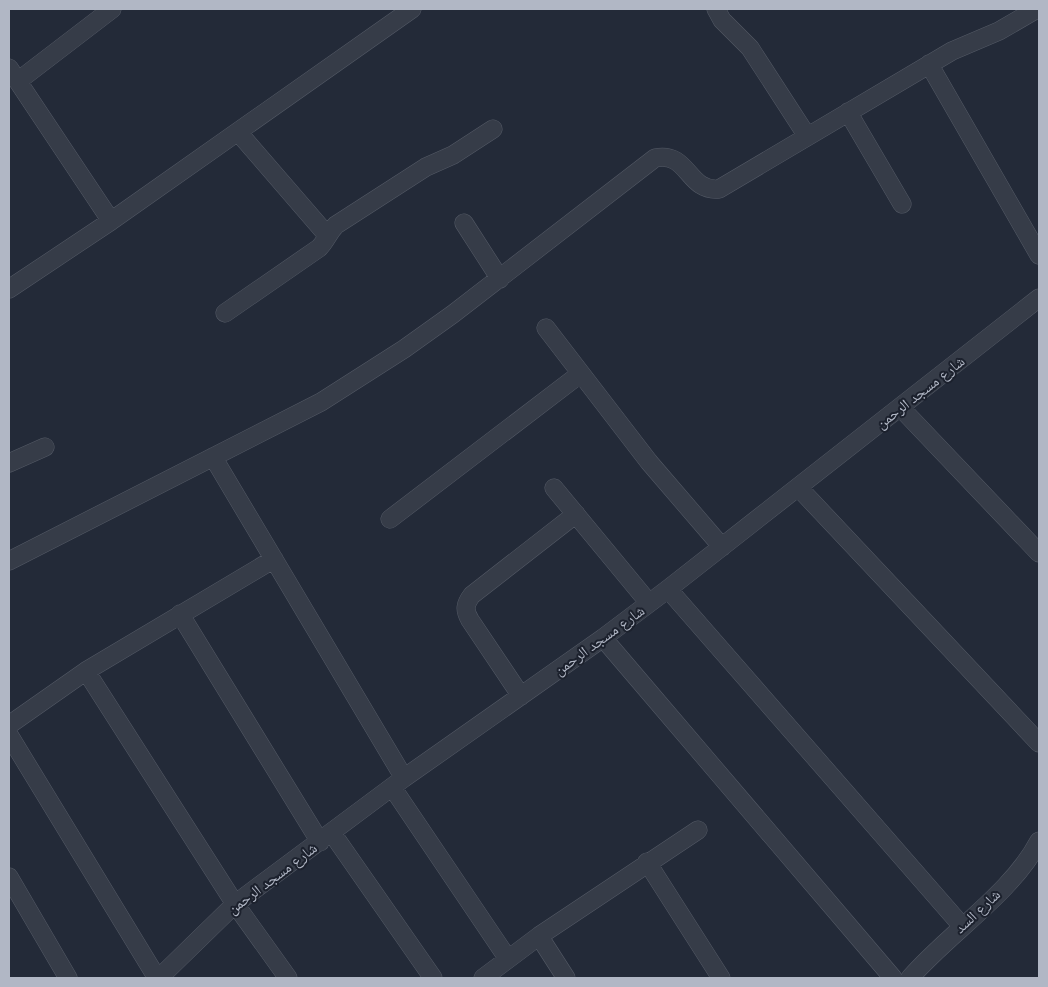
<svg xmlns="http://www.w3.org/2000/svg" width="1048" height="987" font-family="Mulish,'Noto Naskh Arabic',sans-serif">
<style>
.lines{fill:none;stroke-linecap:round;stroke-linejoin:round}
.minor-casing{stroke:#545a66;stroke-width:19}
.minor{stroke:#363c48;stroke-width:18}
.labels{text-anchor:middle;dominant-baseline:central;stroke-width:4;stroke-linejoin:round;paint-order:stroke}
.street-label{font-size:15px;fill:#b1b7c5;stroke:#1c212d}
</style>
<rect width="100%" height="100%" fill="#232a38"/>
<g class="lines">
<g class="minor-casing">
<path id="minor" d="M716,9L722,20L750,48L807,136
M929,64L1039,255
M9,68L111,221
M18,81L112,9
M848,112L902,204
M238,132L327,235
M464,223L500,279
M9,289L111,221L412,9
M225,313L319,248C326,241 329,232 336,225L426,167L453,155L493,129
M546,328L649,462L722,547
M900,407L1039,553
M213,457L404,778
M9,463L45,447
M554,488L649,603
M799,488L1039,743
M390,519L580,374
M9,561L321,402L404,349L453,314L655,158C689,151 687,192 719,189L952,51L999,31L1037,9
M668,589L962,926
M180,614L320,842
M603,638L893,978
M86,671L235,904L288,978
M521,696L470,620C464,610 465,604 472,595L576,514
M9,725L86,671L274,559
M9,735L157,978
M392,787L508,959
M332,833L433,978
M647,862L721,978
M9,877L68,978
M539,936L566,978
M159,978L235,904L404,778L603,638L668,589L1039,298
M483,978L539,936L698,830
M910,978C949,933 1012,893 1039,841"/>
</g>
<use href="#minor" class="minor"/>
</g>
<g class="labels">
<g class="street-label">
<text transform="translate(920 392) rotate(-38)">شارع مسجد الرحمن</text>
<text transform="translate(599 640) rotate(-36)">شارع مسجد الرحمن</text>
<text transform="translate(272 878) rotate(-37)">شارع مسجد الرحمن</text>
<text transform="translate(977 911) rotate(-43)">شارع السد</text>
</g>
</g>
<rect width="1048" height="987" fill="none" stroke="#b1b7c5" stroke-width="20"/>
</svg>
